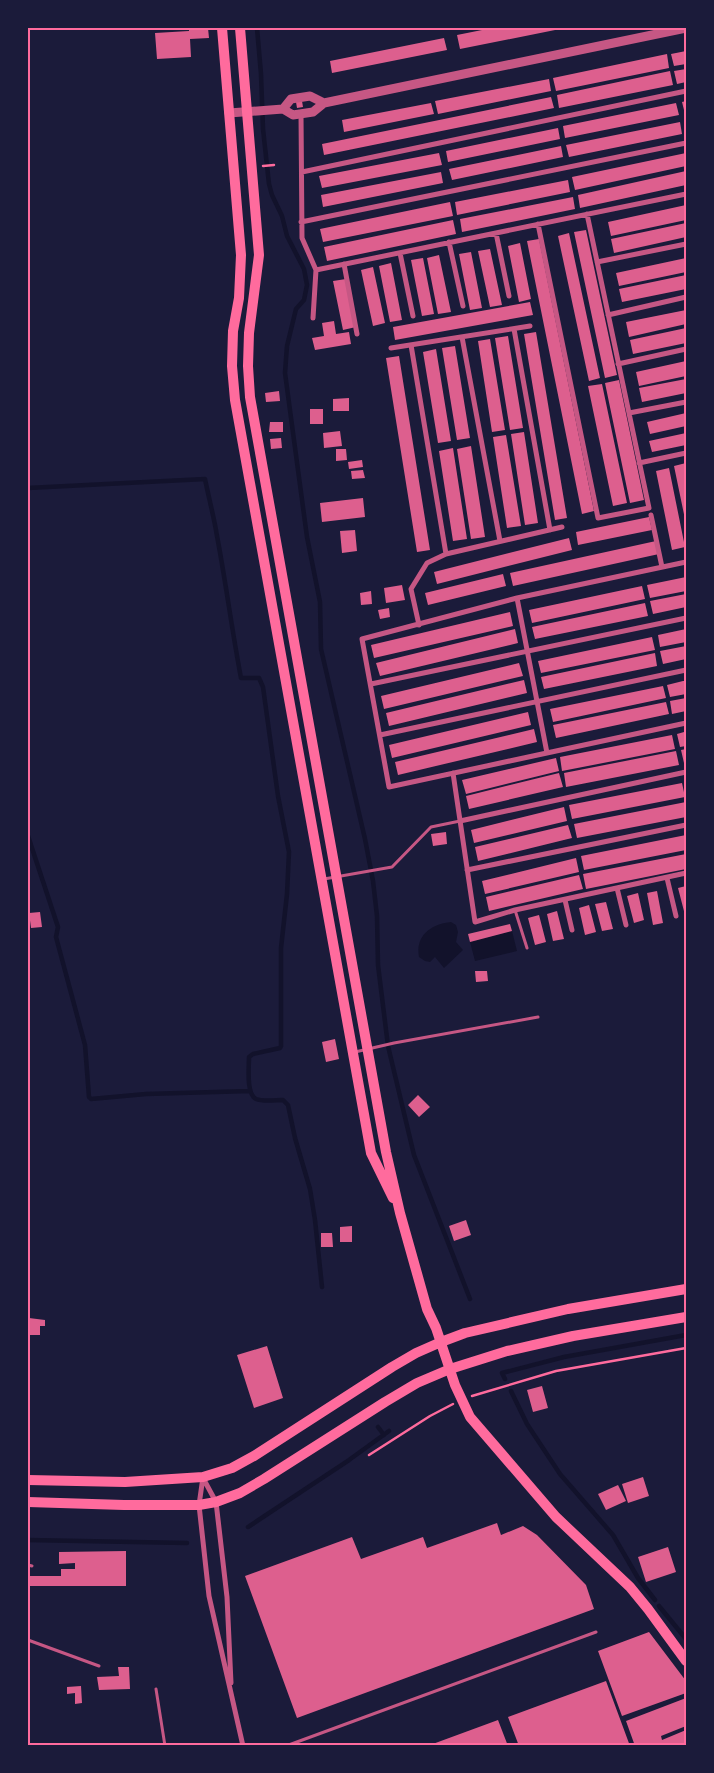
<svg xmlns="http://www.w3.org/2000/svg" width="714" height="1773" font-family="'Roboto Serif',serif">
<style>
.water{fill:#12122b}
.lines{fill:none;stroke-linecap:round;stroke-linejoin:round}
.stream{stroke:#12122b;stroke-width:4.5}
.building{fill:#dd5f8e}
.path{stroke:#ff6b9d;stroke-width:2.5}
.service{stroke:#c65784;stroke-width:3}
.minor{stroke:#c65784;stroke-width:5}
.tertiary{stroke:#c65784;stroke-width:9}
.secondary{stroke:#ff6b9d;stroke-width:10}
.neatline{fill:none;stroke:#ff6b9d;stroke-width:2}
</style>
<rect width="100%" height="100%" fill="#1b1b3a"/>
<path class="water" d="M451,922L456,925L458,932L456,942L463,950L444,968L435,957L430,962L425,961L419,957C415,936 431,924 451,922Z
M512,931L517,951L475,961L470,942Z"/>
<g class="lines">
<path class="stream" d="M257,28L261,74L263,129L269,184L272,195L282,216L287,236L304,269L307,285L304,300L296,309L287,346L285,373L307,537L320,602L321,649L365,839L373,881L377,916L378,965L388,1046L414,1155L470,1299
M28,488L205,479C209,499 214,517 217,536C226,583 232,631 241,678H259L263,687L278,796L289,852L287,894L281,948V1046L280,1048L253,1054L249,1057C249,1067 246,1094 256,1099C263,1102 276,1100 283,1100L288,1105L295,1138L310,1189L315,1220L322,1287
M28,836L58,927L56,937L85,1045L89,1097L91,1099L146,1094L250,1091
M505,1379L502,1373L564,1357L686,1335
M511,1391L527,1424L560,1474L613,1535L638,1578L655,1600
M378,1427L384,1435
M248,1527L349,1460L389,1431
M28,1540L187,1543
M659,1606L686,1639"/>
</g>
<path class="building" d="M189,28H208L209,38L190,39L191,57L157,59L155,33L189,31Z
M492,28H565L460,49L457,35Z
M444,38L447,50L332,73L330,61Z
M686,51V64L674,66L671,54Z
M667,54L669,68L556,91L553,78Z
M686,69V82L677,84L674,71Z
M670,71L673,85L559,108L557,95Z
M549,79L551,91L438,114L435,101Z
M551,97L554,108L324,155L322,144Z
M302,101L303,107L297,108L296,102Z
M686,101V114H685L682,102Z
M431,103L434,114L344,132L342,120Z
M676,103L679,115L565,138L563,126Z
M680,122L682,134L569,157L566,145Z
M558,128L560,139L448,162L446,151Z
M561,146L563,157L452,180L449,169Z
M439,153L442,165L322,188L319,176Z
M686,153V166L575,190L572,177Z
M686,171V185L580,208L578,195Z
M441,172L443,183L323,207L321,195Z
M568,180L570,192L457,215L455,202Z
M573,197L575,209L462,232L460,219Z
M450,202L453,216L323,242L320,229Z
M686,205V220L611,236L608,222Z
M453,220L456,234L327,261L324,247Z
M686,223V237L614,253L611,239Z
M586,230L617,375L605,378L574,232Z
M569,233L600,378L589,381L558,236Z
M539,239L594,511L582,514L527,241Z
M520,243L531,299L519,302L508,246Z
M490,249L502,305L490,307L478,251Z
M471,252L482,308L470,310L459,254Z
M439,255L451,312L438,314L427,258Z
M423,258L434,314L422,316L411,260Z
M686,258V272L619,286L616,273Z
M391,263L402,320L390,322L379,266Z
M373,267L385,323L373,326L361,270Z
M686,275V289L622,302L619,289Z
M346,279L356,327L343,330L333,281Z
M530,302L533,315L395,340L393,327Z
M686,310V324L629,337L626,322Z
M334,321L336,334L349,332L351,344L315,350L312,338L324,336L322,323Z
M686,328V343L633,354L630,340Z
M536,332L567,518L555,520L524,334Z
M508,336L523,428L510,430L495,338Z
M490,339L505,430L492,432L478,341Z
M455,346L470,438L457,440L442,348Z
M436,349L451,441L438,443L423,352Z
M399,356L430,550L417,552L386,358Z
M686,361V376L639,386L636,372Z
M686,379V393L642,402L639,388Z
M619,380L644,500L630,503L605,383Z
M602,384L627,503L613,506L588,386Z
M279,391L280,401L266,402L265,393Z
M349,398V411H333V399Z
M310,409H323V424H310Z
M686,413V426L650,434L647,422Z
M270,422H283V432H269Z
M340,431L342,446L324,448L323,433Z
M524,432L538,523L525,525L511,434Z
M686,433V445L652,452L649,441Z
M506,435L521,526L507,528L493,437Z
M281,438L282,448L271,449L270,439Z
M471,446L485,537L471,539L457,449Z
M453,448L467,539L453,541L439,451Z
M336,449H346L347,460L336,461Z
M362,460L363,467L349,469L348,462Z
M686,463V524L674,466Z
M669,468L685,547L672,550L656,471Z
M363,470L365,478L352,479L351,471Z
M363,498L365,517L322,522L320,503Z
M649,517L652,530L578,545L576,532Z
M355,530L357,551L342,553L340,531Z
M569,538L572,550L437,584L434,572Z
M656,541L659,554L513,586L510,573Z
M503,574L506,586L428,605L425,593Z
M686,577V591L650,598L647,585Z
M402,585L405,600L386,603L384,588Z
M642,586L645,599L532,623L529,610Z
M371,591L372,604L361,605L360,593Z
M686,594V607L653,614L650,601Z
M645,603L648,616L535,639L532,627Z
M389,608L390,617L380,619L378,610Z
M510,612L513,626L374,658L371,645Z
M515,629L518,643L380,676L376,663Z
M686,629V642L660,647L658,635Z
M652,637L655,650L541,673L538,661Z
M686,646V659L663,664L660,651Z
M655,653L657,666L544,689L541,677Z
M519,663L523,676L384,709L381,696Z
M524,680L527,693L389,726L386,713Z
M683,681H686V694L670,697L667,685Z
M663,686L666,698L553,722L550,709Z
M686,698V711L672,714L670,701Z
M666,702L669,714L556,738L553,725Z
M528,712L531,725L392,758L389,745Z
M534,729L537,742L398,775L395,762Z
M684,732H686V746L680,747L677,734Z
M672,735L675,749L562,771L560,757Z
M686,749V763H684L681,750Z
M676,751L679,765L566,787L564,773Z
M556,758L559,771L466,794L462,780Z
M559,773L563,787L469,809L466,796Z
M682,783L685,797L572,819L569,805Z
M686,802V817L577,838L574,824Z
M564,807L567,821L474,843L471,830Z
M568,825L572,838L478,861L475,847Z
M446,832L447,844L433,846L431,834Z
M686,835V850L584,870L581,856Z
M686,854V869L586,889L583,874Z
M576,858L579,872L485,894L482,881Z
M579,875L583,889L489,911L486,897Z
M686,886V915H685L678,888Z
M657,891L663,923L653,925L647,893Z
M638,893L644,920L634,923L627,896Z
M606,902L613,929L602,931L595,904Z
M589,905L596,932L585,935L579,908Z
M557,911L564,939L553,941L547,914Z
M40,912L42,927L31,928L29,913Z
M539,915L546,942L535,945L528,918Z
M510,924L512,931L470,942L468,934Z
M475,971H487L488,981L476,982Z
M335,1039L339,1059L326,1062L322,1042Z
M418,1095L430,1107L419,1117L408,1105Z
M466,1220L471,1235L454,1241L449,1226Z
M352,1226V1242H340V1227Z
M321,1233H332L333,1247H321Z
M29,1318L45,1320V1326H40V1335H28Z
M267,1346L283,1398L254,1408L237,1355Z
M542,1386L548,1408L533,1412L527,1390Z
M643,1477L649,1496L628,1503L622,1484Z
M618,1485L626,1501L606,1510L598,1494Z
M497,1523L501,1535L523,1526L537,1535L586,1585L594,1609L297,1718L245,1576L352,1537L361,1559L423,1537L427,1548Z
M668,1547L676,1572L646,1582L638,1557Z
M126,1551V1586H28V1576H61V1569H75V1563L59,1564V1552Z
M649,1632L686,1681V1693L622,1716L598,1651Z
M118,1667H129L130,1689L99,1690L97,1677L119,1676Z
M606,1681L630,1746H519L508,1717Z
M81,1686L82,1703L75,1704V1693L67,1694V1687Z
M686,1698V1726L661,1736L662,1740L686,1730V1742L678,1746H635L626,1721Z
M498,1720L508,1746H430V1745Z"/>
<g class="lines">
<path class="path" d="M263,166L274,165
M472,1396L556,1371L686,1348
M369,1455L430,1416L453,1404"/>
<path class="service" d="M324,879L392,867L431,827L460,821
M515,910L527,948
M355,1052L394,1043L538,1017
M28,1565L32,1566
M28,1640L99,1666
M156,1689L165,1746
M286,1746L596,1632"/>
<path class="minor" d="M301,114L302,238L316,270L313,318
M302,172L686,91
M301,222L686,143
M538,224L598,518L649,508L587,214
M496,233L509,296
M449,242L463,306
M400,253L413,316
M597,262L686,244
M344,264L357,334
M316,270L686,194
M608,315L686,297
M514,329L550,530
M462,337L500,541
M411,345L446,554
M391,348L530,326
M618,364L686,349
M629,413L686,402
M639,463L686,453
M651,515L662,567
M686,562L517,598L362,639L389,787L686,723
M517,598L547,753
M419,625L411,589L427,563L446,554L562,527
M371,684L686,618
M380,735L686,670
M453,773L475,922L515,910L686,873
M460,821L686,772
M467,870L686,825
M667,878L676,916
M617,888L626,925
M565,900L572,930
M203,1477L199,1505L209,1596L243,1746
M203,1478L216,1502L227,1597L231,1683"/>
<path class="tertiary" d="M283,109L291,99L310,96L324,103
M229,113L283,109L293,115L313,112L324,103L686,28"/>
<path class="secondary" d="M222,28L241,255L239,298L233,331L232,366L235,400L371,1153L393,1198
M240,28L259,255L249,333L248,366L250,397L386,1152L400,1213L427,1309L436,1328L455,1385L470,1417L556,1517L630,1587L648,1609L686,1661
M28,1480L125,1482L203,1477L232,1468L254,1456L392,1367L416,1353L441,1342L465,1333L568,1309L686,1289
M28,1502L124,1505H199L216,1502L240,1493L264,1479L385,1402L417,1383L450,1369L507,1351L573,1336L686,1317"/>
</g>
<rect width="714" height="1773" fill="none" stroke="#1b1b3a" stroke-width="58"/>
<rect x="29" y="29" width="656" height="1715" class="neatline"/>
</svg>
